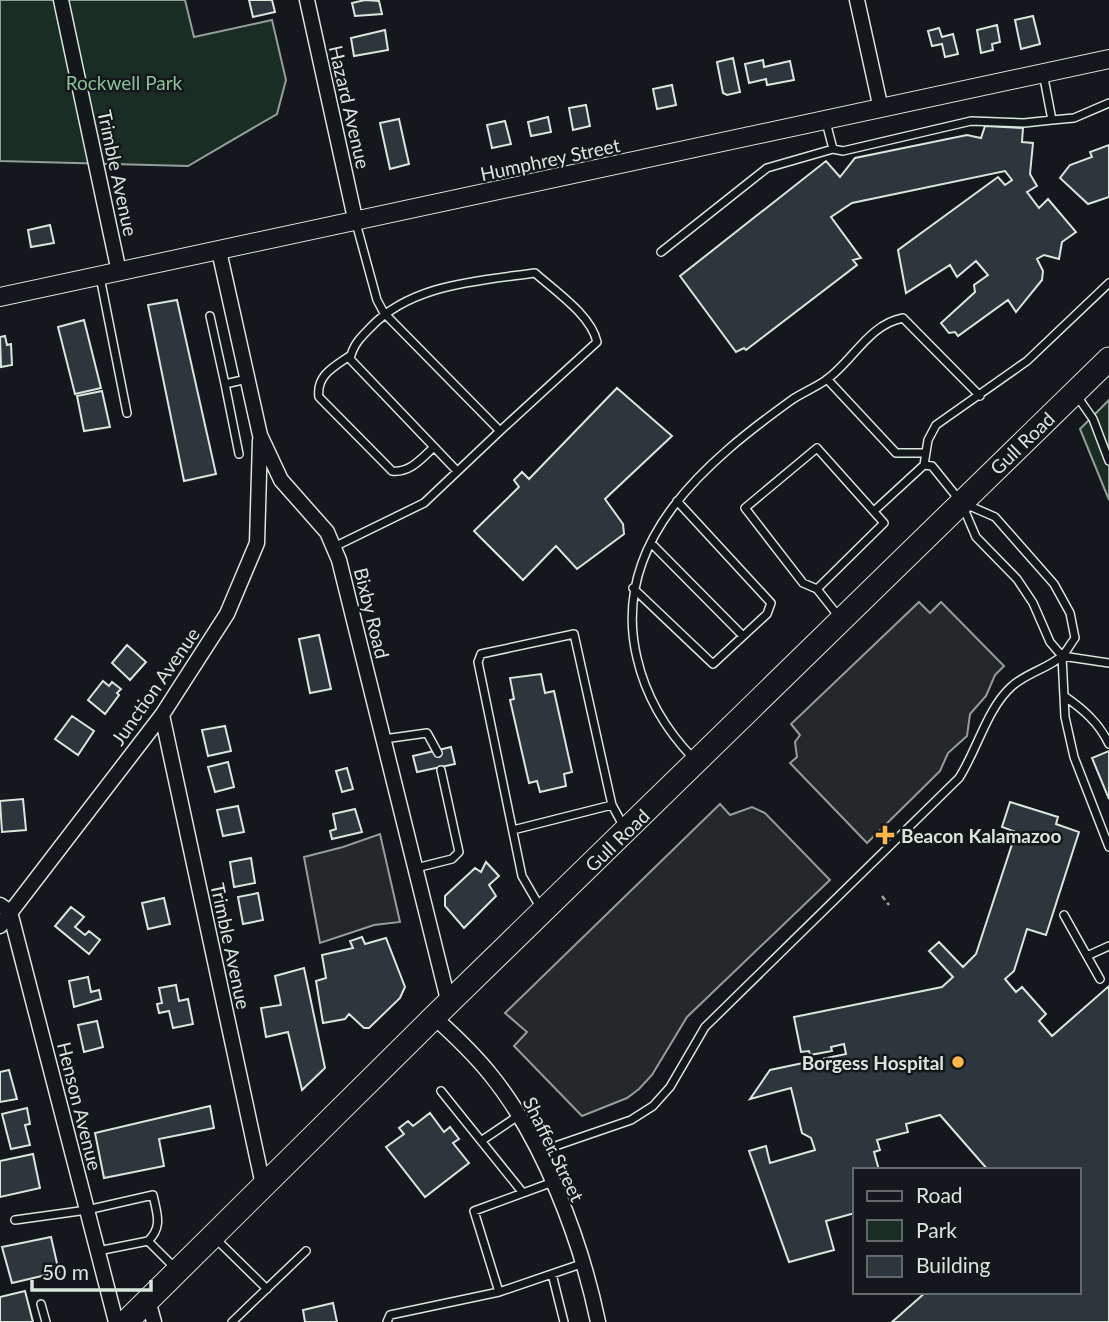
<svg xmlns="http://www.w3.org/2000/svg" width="1109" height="1322" font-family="Lato,sans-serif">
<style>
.green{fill:#1a2d24;stroke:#939e99;stroke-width:2}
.parking{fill:#24282b;stroke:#939e99;stroke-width:2}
.building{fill:#2c363c;stroke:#d8e6dc;stroke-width:2}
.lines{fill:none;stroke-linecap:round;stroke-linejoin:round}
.service-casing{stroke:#d8e6dc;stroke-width:10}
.minor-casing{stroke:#d8e6dc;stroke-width:17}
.tertiary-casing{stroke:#d8e6dc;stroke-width:20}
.primary-casing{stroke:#d8e6dc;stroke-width:25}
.path{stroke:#9da8a2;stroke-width:2.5;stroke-dasharray:5 3.5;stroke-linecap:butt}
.service{stroke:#14181c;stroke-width:7}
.minor{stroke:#14181c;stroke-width:14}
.tertiary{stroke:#14181c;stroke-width:18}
.primary{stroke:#14181c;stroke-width:23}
.poi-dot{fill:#ffb74d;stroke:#14181c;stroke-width:2.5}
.labels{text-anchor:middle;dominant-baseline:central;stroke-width:5;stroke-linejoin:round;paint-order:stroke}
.park-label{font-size:19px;fill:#8ac095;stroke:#14181c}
.street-label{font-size:19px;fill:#d8e6dc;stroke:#14181c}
.poi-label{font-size:19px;font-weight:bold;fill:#d8e6dc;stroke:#14181c;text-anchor:start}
</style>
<rect width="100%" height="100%" fill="#14181c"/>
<path class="green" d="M0,0H185L194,37L272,20L286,80L277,114L188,166L0,161Z
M1109,400V500L1080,429Z"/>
<path class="parking" d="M919,602L930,613L941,602L1004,666L995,675L986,696L970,714L967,736L948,753L940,771L867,843L790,763L797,757L795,742L800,735L791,724Z
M720,804L730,815L752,807L765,813L830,880L687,1017L652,1075L639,1089L627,1098L582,1116L514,1046L527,1032L505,1013Z
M380,834L400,922L374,925L320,943L304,857L343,847Z"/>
<path class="building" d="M249,0H272L275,12L253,17Z
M365,0L379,1L382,14L355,16L352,3Z
M1033,16L1040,44L1021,49L1015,20Z
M997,25L1000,42L992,44L993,50L981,53L977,30Z
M939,28L942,37L953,34L958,54L945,57L942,44L932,46L928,31Z
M385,30L388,50L354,56L351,38Z
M733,58L740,92L727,95L723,93L717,62Z
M763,60L764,67L790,61L794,80L767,85L766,79L749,83L745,64Z
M672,85L676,105L657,109L653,89Z
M586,105L590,126L573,130L569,108Z
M548,117L551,132L531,136L528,122Z
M399,119L409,164L390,169L380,123Z
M505,121L511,144L492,148L487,125Z
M985,126L1023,128L1022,142L1033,143L1030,174L1037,186L1027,192L1039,208L1048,199L1076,232L1062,242L1059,259L1044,255L1037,259L1043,271L1042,280L1016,312L1008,300L958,336L955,332L949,333L941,323L975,292L974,285L988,275L976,261L957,277L950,265L906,293L898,250L998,177L1005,185L1012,180L1005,171L852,203L831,217L861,258L853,260L857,265L746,350L744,348L736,352L680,276L826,161L840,177L855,158L967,135L981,138Z
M1109,145V197L1088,204L1060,178L1070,165L1092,157L1090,152Z
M50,225L54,243L31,247L28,230Z
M177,300L216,474L184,481L148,305Z
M84,320L101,388L75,394L58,327Z
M5,336L7,345L11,344L12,365L1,367L0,337Z
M617,388L672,436L605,499L623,524L624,534L577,569L556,546L523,580L474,531L519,487L514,480L522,472L529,479Z
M102,391L110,427L84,431L77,396Z
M319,635L331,689L310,693L299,639Z
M127,645L146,662L130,680L112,663Z
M541,674L545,693L554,691L572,772L564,774L566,786L540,792L537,781L529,783L510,700L514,699L510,678Z
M103,681L109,686L112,682L121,689L117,693L119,695L105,714L88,700Z
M72,716L94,731L78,755L55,739Z
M225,726L231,751L208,756L202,730Z
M451,747L455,764L417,772L413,756Z
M1109,751V799L1092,758Z
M228,762L234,787L215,792L208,767Z
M347,768L353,789L342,792L336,771Z
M23,799L26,830L2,832L0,801Z
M1010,802L1058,817L1056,824L1079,832L1046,935L1027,929L1014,971L1005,979L1016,992L1022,987L1046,1014L1039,1021L1052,1036L1109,986V1322H892L926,1292H1079V1170H988L940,1115L906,1124L908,1132L877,1140L880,1150L874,1152L879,1170H855V1213L826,1221L834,1250L789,1262L749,1151L766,1146L770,1163L815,1150L811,1138L802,1133L791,1088L750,1099L770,1070L846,1054L844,1044L831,1047L832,1051L810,1055L809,1051L801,1052L794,1017L942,987L953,977L929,951L939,942L963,967L976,954L1016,832L1002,827Z
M238,806L244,832L223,836L217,810Z
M355,809L362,832L332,839L330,831L336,829L333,814Z
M251,858L255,883L234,887L230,862Z
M486,862L499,876L489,885L496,896L464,928L445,906V896L475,868L481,872Z
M258,893L263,920L243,924L238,897Z
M164,898L170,924L148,929L142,903Z
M71,907L84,917L75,927L85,935L89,931L100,940L89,954L55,926Z
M362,937L365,944L386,938L405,987L400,998L369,1028H364L349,1014L345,1019L323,1023L316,981L326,978L322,955L353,948L350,941Z
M304,968L325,1068L302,1090L288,1032L266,1037L261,1008L281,1005L275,976Z
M88,977L91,992L99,990L101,999L74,1007L69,981Z
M176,985L179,1001L188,999L193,1024L173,1028L169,1011L159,1013L157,1004L162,1003L159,988Z
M97,1021L103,1047L84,1052L78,1025Z
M9,1070L17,1099L0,1102V1072Z
M210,1106L214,1128L159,1139L164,1166L104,1178L95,1133Z
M27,1108L30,1124L25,1125L30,1145L11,1149L2,1114Z
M430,1113L444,1132L450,1127L459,1139L453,1143L469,1163L425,1197L386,1147L404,1134L399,1128L408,1121L413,1126Z
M33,1154L40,1188L0,1197V1161Z
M51,1237L59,1272L12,1283L2,1247Z
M25,1291L33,1322H0V1297Z
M333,1303L337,1322H305L303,1310Z"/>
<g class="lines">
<g class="service-casing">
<path id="service" d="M1043,73L1052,120L1074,118L1109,103
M826,122L833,149L843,151L971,121L1024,123L1052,120
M661,252L767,168L833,149
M100,277L127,413
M210,316L225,384
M351,355C334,367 316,375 319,397L392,471C410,473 421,459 434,447
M827,379L896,453H926
M1077,396L1093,419L1109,461
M239,454L225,384L247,379
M924,465L928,440L936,425L1027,361L1109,283
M457,471L350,359C353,345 360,338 370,328C411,284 478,281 535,273C555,291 591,315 597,342L500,431
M874,511L924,465L932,466L961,502L976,537L1017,579L1033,603L1050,642L1062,656L1109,663
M651,543L743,636
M334,547L424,503L500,431L384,313L377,300L356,223
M633,588L713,664L767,614L771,603L677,501
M817,589L803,583L745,508L817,448L884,523L817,589L839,617
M1062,656L1065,717L1074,757L1109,847
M1064,696C1083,709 1099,723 1109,744
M384,739L427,733L438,753
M693,758C665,729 646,697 637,658C609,541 708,460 793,399C804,392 816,387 826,380C852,362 869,324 903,318L980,396
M513,830L612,805
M416,868L452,859L459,852L441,770
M540,907L522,876L478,662L481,654L574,634L612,805L624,827
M1064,915L1087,956L1109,946
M1087,956L1100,979
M441,1091L523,1193
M481,1141L518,1116
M538,1152L631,1120L653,1106L670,1087L705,1027L959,778C977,750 987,709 1011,687C1026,673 1047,669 1062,656C1067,651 1071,643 1075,638L1070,613L1054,584L995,517L965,504
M15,1220L87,1210L153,1195C157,1214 163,1227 148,1241
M215,1238L267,1289
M98,1251L148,1241L175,1268
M552,1274L564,1322
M499,1292L581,1264
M41,1304L46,1322
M232,1322L306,1251
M387,1322L390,1315L499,1292L474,1211L553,1182"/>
</g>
<g class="minor-casing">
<path id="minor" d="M61,0L119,272
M307,0L356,223
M857,0L881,109
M219,251L260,435L281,480L327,532L339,560L449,1004
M162,715L263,1185
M0,905L10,912L116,1322
M0,926L162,715L227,614L257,543L260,440
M434,1017C454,1035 473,1053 490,1074C543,1139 581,1240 598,1322
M148,1300L154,1322"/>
</g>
<g class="tertiary-casing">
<path id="tertiary" d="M0,297L1109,59"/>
</g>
<g class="primary-casing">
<path id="primary" d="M126,1322L431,1020L1109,359"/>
</g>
<path class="path" d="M882,896L889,905"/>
<use href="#service" class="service"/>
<use href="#minor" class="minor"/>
<use href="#tertiary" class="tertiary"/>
<use href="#primary" class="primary"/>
</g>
<g class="poi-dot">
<path d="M881.5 824.5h7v7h7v7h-7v7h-7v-7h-7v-7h7z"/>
<circle cx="958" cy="1062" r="7"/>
</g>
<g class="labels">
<g class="park-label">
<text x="124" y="82">Rockwell Park</text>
</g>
<g class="street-label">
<text transform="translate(350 107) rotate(77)">Hazard Avenue</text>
<text transform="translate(550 159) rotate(-12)">Humphrey Street</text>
<text transform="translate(118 173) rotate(78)">Trimble Avenue</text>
<text transform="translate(1022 443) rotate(-44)">Gull Road</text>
<text transform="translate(372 613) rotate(76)">Bixby Road</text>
<text transform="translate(155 686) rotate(-55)">Junction Avenue</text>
<text transform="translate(617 840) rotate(-44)">Gull Road</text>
<text transform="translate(231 946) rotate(78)">Trimble Avenue</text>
<text transform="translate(80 1106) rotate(76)">Henson Avenue</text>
<text transform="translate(554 1149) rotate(64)">Shaffer Street</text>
</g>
<g class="poi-label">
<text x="901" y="835">Beacon Kalamazoo</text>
<text x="944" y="1062" text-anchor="end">Borgess Hospital</text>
</g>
</g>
<rect x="853" y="1168" width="228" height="126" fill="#14181c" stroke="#626a69" stroke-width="2"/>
<rect x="867" y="1191" width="35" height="10" fill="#14181c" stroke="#626a69" stroke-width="2"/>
<text x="916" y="1203" font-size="21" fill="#d8e6dc">Road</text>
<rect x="867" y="1220" width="35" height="21" fill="#1a2d24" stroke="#626a69" stroke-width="2"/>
<text x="916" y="1238" font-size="21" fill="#d8e6dc">Park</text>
<rect x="867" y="1256" width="35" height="21" fill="#2c363c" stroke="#626a69" stroke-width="2"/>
<text x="916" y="1273" font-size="21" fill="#d8e6dc">Building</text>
<path d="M32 1280v10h119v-10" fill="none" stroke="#d8e6dc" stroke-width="3.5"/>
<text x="42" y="1280" font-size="21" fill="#d8e6dc" stroke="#14181c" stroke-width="5" paint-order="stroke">50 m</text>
</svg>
